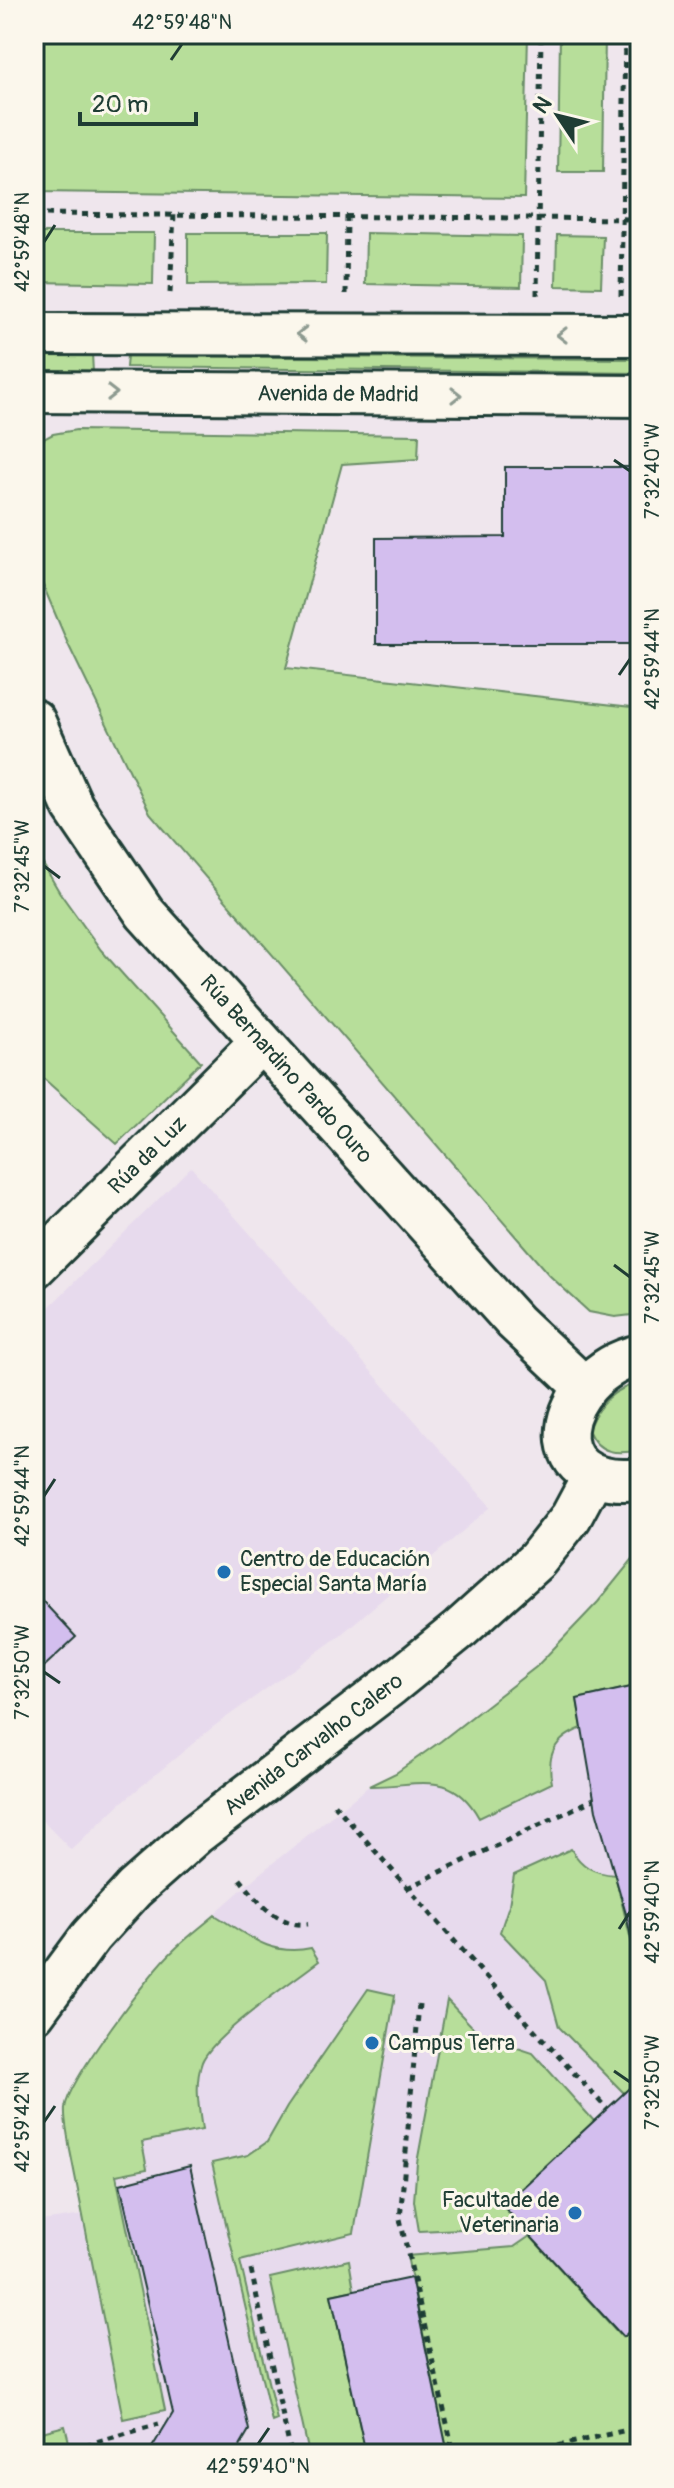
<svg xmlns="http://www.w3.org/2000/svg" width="674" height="2488" font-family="Pangolin,sans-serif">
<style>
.built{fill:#e7daed}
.green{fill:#b7de9a;stroke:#6b8e67;stroke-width:2}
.building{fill:#d3beee;stroke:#1f3d34;stroke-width:2}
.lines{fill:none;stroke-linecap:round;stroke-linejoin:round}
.minor-casing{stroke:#1f3d34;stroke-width:46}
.path{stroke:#1f3d34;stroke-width:5;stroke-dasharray:6 6;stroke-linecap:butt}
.minor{stroke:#fbf7ec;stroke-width:40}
.oneway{stroke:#8d9a90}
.ticks{fill:none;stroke:#1f3d34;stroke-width:3}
.poi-dot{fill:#1f6fb2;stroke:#fbf7ec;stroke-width:3}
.labels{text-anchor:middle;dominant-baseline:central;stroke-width:6;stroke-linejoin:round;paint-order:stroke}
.street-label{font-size:22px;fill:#1f3d34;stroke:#fbf7ec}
.poi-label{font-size:22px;fill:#1f3d34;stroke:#fbf7ec;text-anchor:start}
.neatline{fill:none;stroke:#1f3d34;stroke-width:3}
.ticks-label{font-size:20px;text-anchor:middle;fill:#1f3d34}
</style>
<rect width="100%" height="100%" fill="#efe6ed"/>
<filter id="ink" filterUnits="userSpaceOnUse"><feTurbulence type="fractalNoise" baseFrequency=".0125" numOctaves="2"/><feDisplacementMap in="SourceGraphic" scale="16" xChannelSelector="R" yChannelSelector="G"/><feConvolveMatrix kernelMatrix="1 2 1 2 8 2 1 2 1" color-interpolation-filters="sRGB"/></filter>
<g filter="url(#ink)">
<path class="built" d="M191,1167L491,1507L338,1637L213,1727L121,1803L71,1850L34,1812V1322Z
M640,1551V2454H34V2222L83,2215L65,2110L69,2095L138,1991L171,1952L258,1875L369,1786L396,1773L441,1741L536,1667L598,1602Z"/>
<path class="green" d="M34,34H528L524,198L34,192Z
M560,34H605L603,172H558Z
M34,233H154L153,284L34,282Z
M188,233H327L326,284L188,285Z
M366,233L522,236L521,287L365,284Z
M557,235L603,236L601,287L556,286Z
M34,353H92L93,373L34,371Z
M127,356L640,359V373L126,367Z
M76,430L419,435L418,459L342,464L286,668L640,708V1314L615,1317L589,1312L549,1275L150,813L68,644L34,564V444L53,434Z
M34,849L60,893L101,950L201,1062L117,1144L34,1070Z
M640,1383V1450C617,1455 598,1454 588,1430C597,1405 613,1388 640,1383Z
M640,1550V1685L577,1699L582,1728C554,1739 546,1755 552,1783L479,1818C451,1767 416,1787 369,1786L396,1773L441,1741L536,1667L598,1602Z
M571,1849C582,1867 593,1873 615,1875L640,1977V2078L624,2093L559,2027L546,1980L500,1932L509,1905L514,1875Z
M215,1915C247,1935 271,1957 311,1948L319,1961C292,1982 213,2035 202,2062C194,2084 199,2108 202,2130L142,2142L147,2169L116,2175L165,2410L123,2419L69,2145C68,2134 64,2120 65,2108C69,2080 149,1973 173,1951C186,1938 201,1927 215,1915Z
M368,1989L395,1995L354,2233L240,2261L277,2420L272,2422L212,2163L248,2155L267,2142L287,2107Z
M447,2000L481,2036L533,2053L594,2121L503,2205L515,2220L505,2227L419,2231L414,2201L417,2163Z
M530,2236L622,2337L640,2322V2454H448L407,2256L514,2247Z
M349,2260L354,2290L331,2295L366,2454H309L270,2278Z
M65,2426L72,2454H34V2434Z"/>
<path class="building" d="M505,467H640V644H376V538L505,537Z
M34,1592L76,1637L34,1676Z
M640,1685V1911L626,1914L596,1810L577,1699Z
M640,1911V1977L626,1914Z
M640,2078V2322L623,2337L503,2206Z
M190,2166L249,2430L235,2454H148L173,2413L120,2184Z
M411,2278L448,2454H366L331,2295Z"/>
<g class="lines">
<g class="minor-casing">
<g id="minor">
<path d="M34,334L640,335"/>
<path id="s1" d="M34,392L640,396"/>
<path id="s2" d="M34,720L73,807L145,913L515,1322L584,1387"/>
<path id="s3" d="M34,1268L261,1042"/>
<path d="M640,1355C554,1375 531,1492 640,1479"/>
<path id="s4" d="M34,2013L91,1936L134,1889L196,1834L391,1685L460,1629L537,1560L571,1517L593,1476"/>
</g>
</g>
<path class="path" d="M34,214L640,219
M170,293L174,214
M346,294L347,216
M537,295L541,34
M621,296L625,34
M334,1804L493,1985L607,2109
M240,1879C258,1901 277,1927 308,1924
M407,1888L594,1799
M419,2004L400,2219L454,2454
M251,2270L291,2454
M84,2454L82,2446L159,2424
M523,2454L640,2427"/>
<use href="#minor" class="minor"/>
</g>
<defs><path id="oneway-chevron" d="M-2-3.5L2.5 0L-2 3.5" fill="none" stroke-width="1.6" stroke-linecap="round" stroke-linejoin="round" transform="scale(2)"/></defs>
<g class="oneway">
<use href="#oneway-chevron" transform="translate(302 334) rotate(-180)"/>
<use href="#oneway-chevron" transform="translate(562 335) rotate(-180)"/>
<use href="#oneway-chevron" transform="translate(112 393)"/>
<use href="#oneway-chevron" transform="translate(456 395)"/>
</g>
</g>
<path class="ticks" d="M171,60L182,44M44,242L55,225M614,460L630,471M619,675L630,659M44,866L60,878M614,1265L630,1277M44,1496L55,1479M44,1672L60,1683M619,1929L630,1912M614,2071L630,2082M44,2122L55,2106M258,2444L269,2428"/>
<g class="poi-dot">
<circle cx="224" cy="1572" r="8"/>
<circle cx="372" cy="2043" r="8"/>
<circle cx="575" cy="2213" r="8"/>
</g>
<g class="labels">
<g class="street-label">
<text stroke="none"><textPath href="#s1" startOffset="304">Avenida de Madrid</textPath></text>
<text stroke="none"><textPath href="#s2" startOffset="434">Rúa Bernardino Pardo Ouro</textPath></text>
<text stroke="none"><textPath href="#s3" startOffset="160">Rúa da Luz</textPath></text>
<text stroke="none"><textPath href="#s4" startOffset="390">Avenida Carvalho Calero</textPath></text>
</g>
<g class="poi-label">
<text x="240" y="1559">Centro de Educación<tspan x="240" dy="25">Especial Santa María</tspan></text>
<text x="388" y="2043">Campus Terra</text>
<text x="559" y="2200" text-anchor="end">Facultade de<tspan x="559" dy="25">Veterinaria</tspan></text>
</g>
</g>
<rect width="674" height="2488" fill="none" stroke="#fbf7ec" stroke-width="88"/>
<g transform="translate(558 116) rotate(305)" stroke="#fbf7ec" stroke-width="6" paint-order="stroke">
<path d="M0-6L14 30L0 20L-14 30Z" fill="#1f3d34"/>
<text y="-12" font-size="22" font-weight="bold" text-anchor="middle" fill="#1f3d34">N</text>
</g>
<path d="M80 112v12h116v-12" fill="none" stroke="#1f3d34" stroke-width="4"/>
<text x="92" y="112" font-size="24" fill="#1f3d34" stroke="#fbf7ec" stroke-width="6" paint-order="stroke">20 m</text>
<rect x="44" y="44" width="586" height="2400" class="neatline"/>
<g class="ticks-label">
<text x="182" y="29">42°59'48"N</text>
<text transform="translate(22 242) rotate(-90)" y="7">42°59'48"N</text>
<text transform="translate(652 471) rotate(-90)" y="7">7°32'40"W</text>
<text transform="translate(652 659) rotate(-90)" y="7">42°59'44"N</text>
<text transform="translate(22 866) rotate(-90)" y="7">7°32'45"W</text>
<text transform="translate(652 1277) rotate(-90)" y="7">7°32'45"W</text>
<text transform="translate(22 1496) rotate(-90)" y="7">42°59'44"N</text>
<text transform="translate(22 1672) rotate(-90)" y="7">7°32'50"W</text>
<text transform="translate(652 1912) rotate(-90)" y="7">42°59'40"N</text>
<text transform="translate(652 2082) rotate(-90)" y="7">7°32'50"W</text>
<text transform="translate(22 2122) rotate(-90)" y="7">42°59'42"N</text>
<text x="258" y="2473">42°59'40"N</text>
</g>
</svg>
